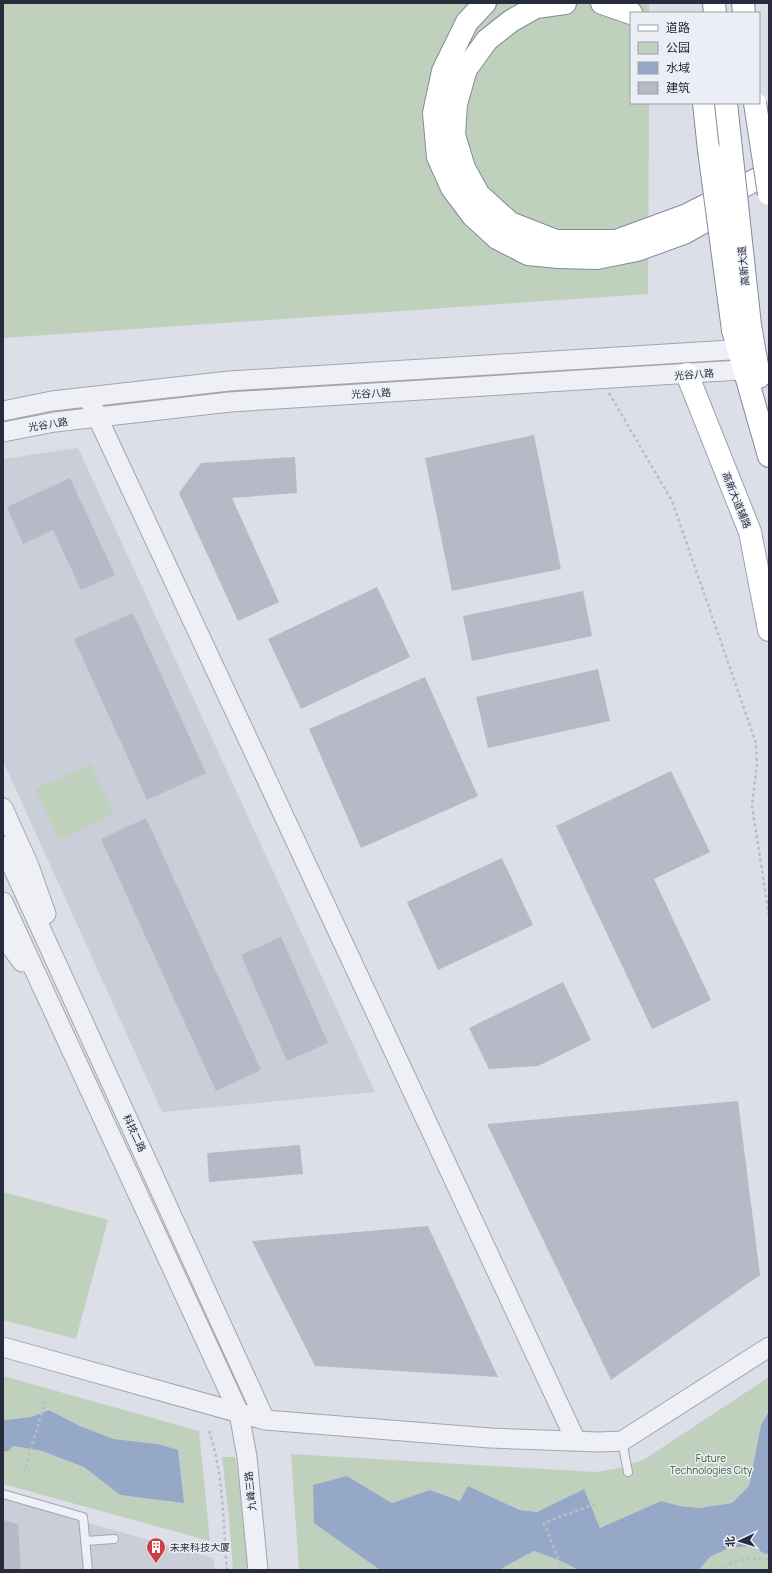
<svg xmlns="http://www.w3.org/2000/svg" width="772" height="1573" font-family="Manrope,'Noto Sans SC',sans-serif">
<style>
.built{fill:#caced9}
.green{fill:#bfd1bd}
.water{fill:#96a8c8}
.building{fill:#b6bac6}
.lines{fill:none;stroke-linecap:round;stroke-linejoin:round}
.service-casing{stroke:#a2a5b1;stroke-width:10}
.tertiary-casing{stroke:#a2a5b1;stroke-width:21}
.primary-casing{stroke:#9ba2b2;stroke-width:24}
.trunk-casing{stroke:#838a9d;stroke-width:24}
.path{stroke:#bbbdc5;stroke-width:2.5;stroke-dasharray:3 3;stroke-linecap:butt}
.service{stroke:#eff0f5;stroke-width:8}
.tertiary{stroke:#eff0f5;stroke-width:19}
.primary{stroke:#fff;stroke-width:22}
.trunk{stroke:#fff;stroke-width:22}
.trunk-bridge-casing{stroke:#838a9d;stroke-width:24;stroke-linecap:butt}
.trunk-bridge{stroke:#fff;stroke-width:22}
.labels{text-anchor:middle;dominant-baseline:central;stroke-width:3;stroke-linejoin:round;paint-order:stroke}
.street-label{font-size:10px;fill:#262b3d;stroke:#ebeef4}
.park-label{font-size:10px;fill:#355933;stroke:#ebeef4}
.poi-label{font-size:10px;fill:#262b3d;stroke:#ebeef4;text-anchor:start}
</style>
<rect width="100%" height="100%" fill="#dcdfe7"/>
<path class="built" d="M78,448L375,1092L162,1112L3,761V459Z
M3,1499L213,1558L215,1570H3Z"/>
<path class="green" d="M3,3H649V13H631V103H649L648,294L3,338Z
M91,764L114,814L59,840L35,789Z
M3,1192L108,1220L76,1339L3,1320Z
M3,1376L199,1431L210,1541L3,1484V1452L8,1451L13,1446L42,1451L84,1467L120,1495L184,1502L158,1444L114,1439L80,1426L49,1410L31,1417L6,1420L3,1419Z
M769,1377V1411L761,1426L749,1486L732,1503L699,1508L680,1506L661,1501L600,1528L584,1489L537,1512L520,1510L468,1486L460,1501L430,1490L392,1503L347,1476L353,1550L380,1570H299L291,1454L595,1472L621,1468L645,1459Z
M222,1457H235L245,1505L249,1570H233L229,1518Z
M753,1546L763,1553L769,1555V1570H699L710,1557L729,1548Z
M534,1551L561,1561L578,1570H499Z"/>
<path class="water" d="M49,1410L80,1426L114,1439L158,1444L178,1450L184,1503L120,1495L84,1467L42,1451L13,1446L8,1451L3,1452V1419L6,1420L31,1417Z
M769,1411V1555L763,1553L753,1546L729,1548L710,1557L699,1570H578L561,1561L534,1551L499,1570H380L314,1523L313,1485L347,1476L392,1503L430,1490L460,1501L468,1486L520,1510L537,1512L584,1489L600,1528L661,1501L680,1506L699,1508L732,1503L749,1486L761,1425Z"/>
<path class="building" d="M534,435L561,569L452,591L425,458Z
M295,457L297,493L232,498L279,602L238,621L179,493L201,463Z
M70,478L115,575L81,590L53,530L23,544L7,507Z
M377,587L410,657L301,709L268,639Z
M583,591L592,636L472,661L463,616Z
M133,613L206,773L147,800L74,639Z
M598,669L610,721L488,748L476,697Z
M425,677L478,796L361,848L309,729Z
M671,771L710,852L654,879L711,1000L652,1029L556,826Z
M146,818L261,1070L216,1091L101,839Z
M502,858L533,925L438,970L407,902Z
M281,937L328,1043L287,1061L241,955Z
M563,982L591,1040L538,1066L489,1069L469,1028Z
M738,1101L760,1275L611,1380L487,1124Z
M300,1145L303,1174L209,1182L207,1153Z
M428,1226L498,1377L315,1366L252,1241Z
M3,1520L18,1524L21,1570H3Z"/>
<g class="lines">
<g class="service-casing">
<path id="service" d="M622,1441L628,1472
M3,1494L83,1517L88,1570
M86,1541L114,1539"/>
</g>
<g class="tertiary-casing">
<path id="tertiary" d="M88,397L576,1441
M3,411L52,401L229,381L730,350
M3,432L55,422L230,402L740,370
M3,808L29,866L46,914
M3,846L265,1420
M3,902L239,1413L247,1457L258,1570
M3,936L22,962
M3,1347L265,1420L490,1438L599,1442L622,1441L769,1347"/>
</g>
<g class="primary-casing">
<path id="primary" d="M687,374L750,532L769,630"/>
</g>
<g class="trunk-casing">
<path id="trunk" d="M485,3L467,22L443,71L434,113L438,157L452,188L473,216L497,238L528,254L559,257L597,258L637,250L684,233L711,218
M565,3L536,7L511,21L487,40L466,69L456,104L454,135L464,168L479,195L510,223L556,241H616L687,215L769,173
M602,3L631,13
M714,3L715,13
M743,3L744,13
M704,103L709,150
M750,325L759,377
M733,330L769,456"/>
</g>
<path class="path" d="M609,393L672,501L756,743L757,765L752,806L769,916
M209,1431C224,1474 223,1525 227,1570
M24,1473L46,1398
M563,1570L544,1523L597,1503
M719,1570C734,1559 751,1557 769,1560"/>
<use href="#service" class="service"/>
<use href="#tertiary" class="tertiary"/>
<use href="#primary" class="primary"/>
<use href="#trunk" class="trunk"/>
<g class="trunk-bridge-casing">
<path id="trunk-bridge" d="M726,103L750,325
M755,103L769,194
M709,150L733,330"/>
</g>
<use href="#trunk-bridge" class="trunk-bridge"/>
</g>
<defs>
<g id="building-pin" transform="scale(1)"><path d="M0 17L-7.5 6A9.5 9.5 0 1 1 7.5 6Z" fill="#d03d41" stroke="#ebeef4"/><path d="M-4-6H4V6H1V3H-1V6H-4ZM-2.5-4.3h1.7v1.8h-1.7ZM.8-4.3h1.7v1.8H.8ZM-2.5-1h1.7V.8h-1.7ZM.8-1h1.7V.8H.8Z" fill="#fff"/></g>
</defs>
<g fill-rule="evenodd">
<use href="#building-pin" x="156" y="1547"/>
</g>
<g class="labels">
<g class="street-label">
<text transform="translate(743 266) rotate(-96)">高新大道</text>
<text transform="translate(694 374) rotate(-4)">光谷八路</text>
<text transform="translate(371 393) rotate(-3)">光谷八路</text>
<text transform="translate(48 424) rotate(-9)">光谷八路</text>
<text transform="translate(737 500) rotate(68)">高新大道辅路</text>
<text transform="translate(135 1133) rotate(65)">科技二路</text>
<text transform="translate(250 1491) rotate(-96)">九峰三路</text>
</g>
<g class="park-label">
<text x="711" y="1458">Future<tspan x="711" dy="12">Technologies City</tspan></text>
</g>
<g class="poi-label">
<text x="170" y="1547">未来科技大厦</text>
</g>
</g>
<rect width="772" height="1573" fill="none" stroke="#262b3d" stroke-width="8"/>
<rect x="630" y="12" width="130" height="92" fill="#ebeef4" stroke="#9ca0ab"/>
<rect x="638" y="25" width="20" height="6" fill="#ffffff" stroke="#9ca0ab"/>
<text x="666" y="32" font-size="12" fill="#262b3d">道路</text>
<rect x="638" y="42" width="20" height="12" fill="#bfd1bd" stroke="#9ca0ab"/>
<text x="666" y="52" font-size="12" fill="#262b3d">公园</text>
<rect x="638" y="62" width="20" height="12" fill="#96a8c8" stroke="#9ca0ab"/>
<text x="666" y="72" font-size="12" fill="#262b3d">水域</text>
<rect x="638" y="82" width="20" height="12" fill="#b6bac6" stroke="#9ca0ab"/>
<text x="666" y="92" font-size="12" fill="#262b3d">建筑</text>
<g transform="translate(740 1541) rotate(266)" stroke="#ebeef4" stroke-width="3" paint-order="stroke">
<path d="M0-3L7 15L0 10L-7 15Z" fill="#262b3d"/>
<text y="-6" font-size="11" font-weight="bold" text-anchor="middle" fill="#262b3d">北</text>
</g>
</svg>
